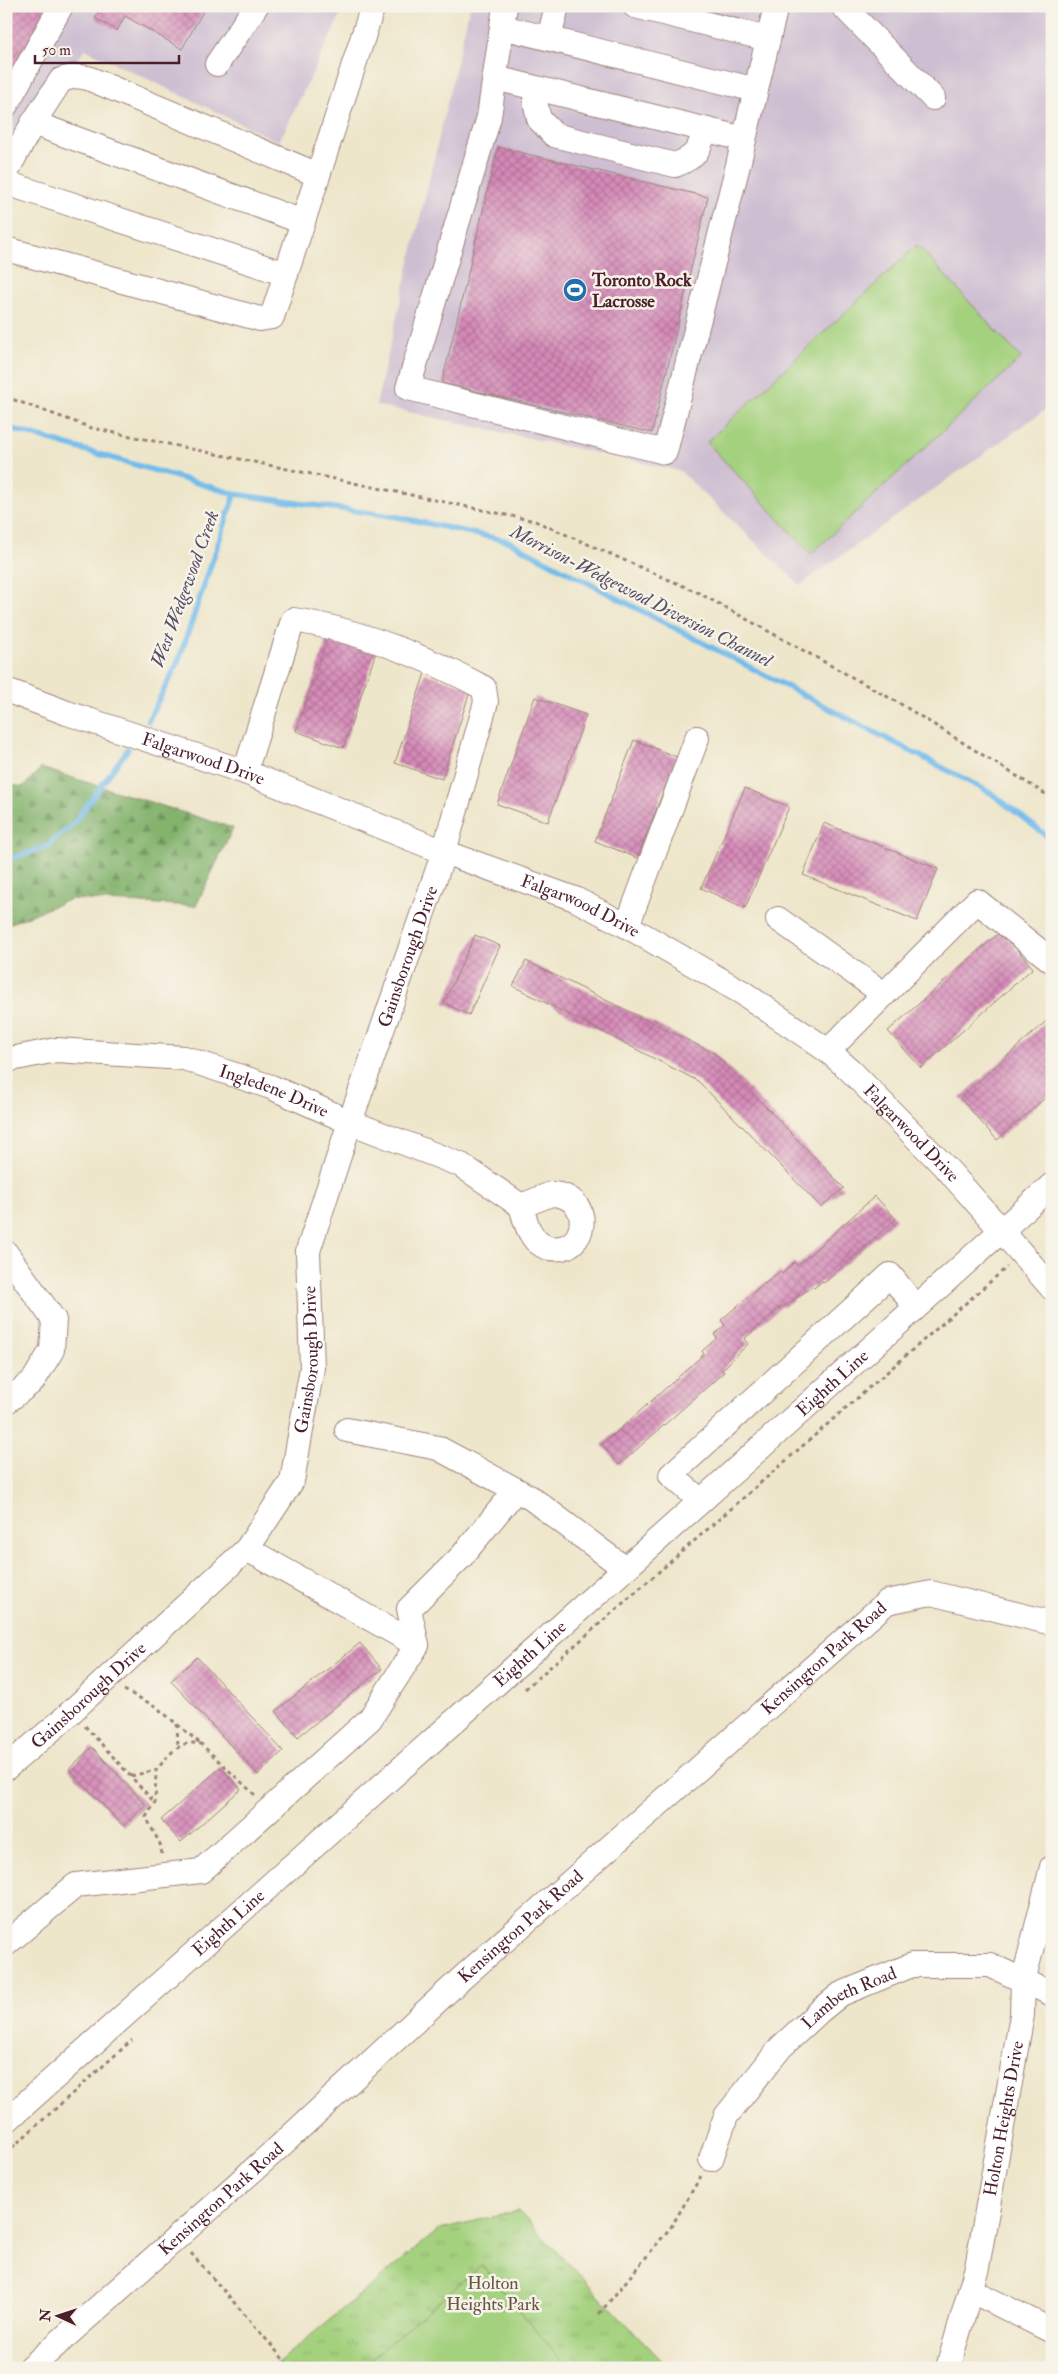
<svg xmlns="http://www.w3.org/2000/svg" width="1058" height="2374" font-family="'IM FELL Double Pica',serif">
<style>
.industrial{fill:#cebed2}
.grass{fill:url(#grass-tufts);stroke:#777854}
.forest{fill:url(#forest-firs);stroke:#66694c}
.garden{fill:#a4d17e;stroke:#777854}
.lines{fill:none;stroke-linecap:round;stroke-linejoin:round}
.stream{stroke:#73bceb;stroke-width:5.5}
.building{fill:url(#building-cross-hatch)}
.minor-casing{stroke:#9c827a;stroke-width:26}
.path{stroke:#9c827a;stroke-width:3;stroke-dasharray:4 4;stroke-linecap:butt}
.minor{stroke:#fff;stroke-width:24}
.labels{text-anchor:middle;dominant-baseline:central;stroke-width:5;stroke-linejoin:round;paint-order:stroke}
.poi-label{font-size:18px;font-weight:bold;fill:#4a1f2b;stroke:#f7f3e8;text-anchor:start}
.street-label{font-size:18px;fill:#4a1f2b;stroke:#f7f3e8}
.park-label{font-size:18px;fill:#655444;stroke:#f7f3e8}
.water-label{font-size:19px;font-style:italic;fill:#564e65;stroke:#f7f3e8}
</style>
<defs>
<pattern id="grass-tufts" width="24" height="20" patternUnits="userSpaceOnUse" patternTransform="scale(1.25)"><rect width="24" height="20" fill="#a4d17e"/><path d="M3 7l-1-3M5 7V3M7 7l1-3M15 17l-1-3M17 17v-4M19 17l1-3" fill="none" stroke="#8fb36d"/></pattern>
<pattern id="forest-firs" width="22" height="20" patternUnits="userSpaceOnUse" patternTransform="scale(1.25)"><rect width="22" height="20" fill="#83b36d"/><path d="M5 1l3.5 6h-7zM16 11l3.5 6h-7z" fill="#6d915a"/></pattern>
<pattern id="building-cross-hatch" width="8" height="8" patternUnits="userSpaceOnUse" patternTransform="scale(1.25)"><rect width="8" height="8" fill="#d58ab8"/><path d="M0 0l8 8M0 8l8-8" fill="none" stroke="#af7096"/></pattern>
</defs>
<rect width="100%" height="100%" fill="#f7f3e8"/>
<filter id="ink" filterUnits="userSpaceOnUse"><feTurbulence type="fractalNoise" baseFrequency=".02" numOctaves="2"/><feDisplacementMap in="SourceGraphic" scale="10" xChannelSelector="R" yChannelSelector="G"/><feConvolveMatrix kernelMatrix="1 2 1 2 8 2 1 2 1" color-interpolation-filters="sRGB"/></filter>
<filter id="wash" filterUnits="userSpaceOnUse"><feTurbulence type="fractalNoise" baseFrequency=".0096" numOctaves="4" result="noise"/><feDisplacementMap in="SourceGraphic" scale="20" xChannelSelector="R" yChannelSelector="G"/><feGaussianBlur stdDeviation="1.12" result="paint"/><feColorMatrix in="noise" values="0 0 0 0 0 0 0 0 0 0 0 0 0 0 0 0 0 1.4 0 .05"/><feComposite in="paint" operator="in"/></filter>
<g filter="url(#wash)">
<rect width="100%" height="100%" fill="#eee6ca"/>
<path class="industrial" d="M6,6H345L279,142L85,49L6,167Z
M470,6H1052V405L800,585L680,471L376,405Z"/>
<path class="grass" d="M518,2211L669,2368H271L440,2229Z"/>
<path class="forest" d="M41,768L233,828L196,906L71,899L6,925V784L23,787Z"/>
<path class="garden" d="M917,245L1021,358L811,554L707,442Z
M481,2265L568,2368H361Z"/>
<g class="lines">
<path class="stream" d="M6,427L235,494L398,517L508,541L991,793L1052,840
M148,721L178,662L235,494
M6,860L46,847L74,823L128,749"/>
</g>
<g id="blocks">
<path class="building" d="M6,6H55L6,96Z
M102,6H206L182,49L125,16L117,31L95,18Z
M498,147L708,197L652,433L442,383Z
M329,633L377,649L343,748L296,731Z
M425,673L471,688L442,779L395,763Z
M535,697L586,715L548,822L497,804Z
M634,740L677,757L637,858L595,841Z
M745,788L789,807L745,908L701,888Z
M824,823L938,869L917,921L803,875Z
M1001,931L1033,968L921,1068L888,1031Z
M475,935L500,946L469,1015L444,1003Z
M526,961L714,1053L844,1188L821,1207L698,1081L513,986Z
M1052,1016V1092L997,1140L960,1098Z
M875,1196L896,1219L824,1283L822,1281L814,1288L813,1286L783,1307L782,1306L744,1339L748,1344L722,1370L724,1372L619,1465L602,1445L704,1354L702,1351L717,1338L714,1335L725,1325L721,1320L764,1283L765,1284L780,1271L782,1274L794,1262L797,1266Z
M360,1643L382,1669L298,1737L276,1711Z
M197,1657L283,1751L258,1775L171,1681Z
M92,1747L146,1805L123,1826L69,1769Z
M221,1767L241,1789L181,1842L161,1820Z"/>
</g>
</g>
<g filter="url(#ink)">
<use href="#blocks" fill-opacity="0" stroke="#9c827a" stroke-width="1"/>
<g class="lines">
<g class="minor-casing">
<g id="minor">
<path d="M505,6L489,117L408,388L665,452L739,161L776,6"/>
<path d="M635,6L768,39"/>
<path d="M843,6L933,98"/>
<path d="M502,27L756,90"/>
<path d="M549,38L557,6"/>
<path d="M217,64L256,6"/>
<path d="M495,78L744,139"/>
<path d="M538,89L535,101L539,119L554,135L675,165C696,157 699,151 705,130"/>
<path d="M6,105L61,6"/>
<path d="M33,123L303,222"/>
<path d="M6,172L33,123L61,80L75,76L88,78L318,175"/>
<path d="M6,183L286,274"/>
<path d="M6,249L260,319L272,317L373,6"/>
<path id="s1" d="M6,690L67,713L245,772L444,852L575,899L627,926L743,993L828,1051L850,1070L948,1170L1052,1288"/>
<path d="M778,919L884,994"/>
<path d="M627,926L697,738"/>
<path d="M828,1051L977,901L1052,961"/>
<path id="s2" d="M6,1060L56,1050L184,1058L271,1087L350,1122L461,1165L521,1206"/>
<path d="M551,1194C596,1195 588,1255 550,1248C543,1247 536,1242 532,1235C526,1227 524,1215 521,1206Z"/>
<path d="M6,1253L54,1320L52,1350L33,1381L6,1402"/>
<path d="M347,1430L438,1448L531,1498L624,1568"/>
<path d="M701,1501L671,1475L890,1275L916,1307"/>
<path d="M247,1549L417,1645"/>
<path id="s3" d="M6,1768L58,1724L247,1549L292,1481L312,1368L308,1251L350,1122L444,852L486,702L484,688C429,658 355,629 293,620L245,772"/>
<path d="M6,1944L76,1885L201,1871L370,1719L417,1645L409,1609L462,1556L516,1490"/>
<path id="s4" d="M6,2121L701,1501L1052,1185"/>
<path id="s5" d="M711,2159L726,2116L781,2047L821,2010L841,1994L912,1965H990L1052,1994"/>
<path d="M970,2290L1052,2331"/>
<path id="s6" d="M30,2368L278,2148L462,1978L887,1602L931,1593L1052,1623"/>
<path id="s7" d="M948,2368L977,2267L1022,2015L1023,1982L1052,1867"/>
</g>
</g>
<path class="path" d="M6,397L92,428L535,521L697,592L899,703L1052,798
M525,1689L1007,1267
M124,1690L155,1706L201,1744
M177,1724L178,1747
M85,1726L155,1803
M131,1776L156,1770
M162,1854L160,1844L146,1817L155,1803L156,1770C170,1755 178,1739 201,1744L255,1795
M6,2153L132,2040
M191,2253L291,2368
M599,2314L671,2227L701,2176"/>
<use href="#minor" class="minor"/>
</g>
</g>
<defs>
<g id="stadium-disc" transform="scale(1.25)"><circle r="9.5" fill="#1f6fb2" stroke="#f7f3e8"/><path d="M0-5a6.5 5 0 1 0 0 10a6.5 5 0 1 0 0-10ZM-3.5-1.8h7v3.6h-7Z" fill="#fff"/></g>
</defs>
<g fill-rule="evenodd">
<use href="#stadium-disc" x="575" y="290"/>
</g>
<g class="labels">
<g class="poi-label">
<text x="592" y="280">Toronto Rock<tspan x="592" dy="21">Lacrosse</tspan></text>
</g>
<g class="street-label">
<text stroke="none"><textPath href="#s1" startOffset="209">Falgarwood Drive</textPath></text>
<text stroke="none"><textPath href="#s1" startOffset="614">Falgarwood Drive</textPath></text>
<text stroke="none"><textPath href="#s3" startOffset="950">Gainsborough Drive</textPath></text>
<text stroke="none"><textPath href="#s2" startOffset="275">Ingledene Drive</textPath></text>
<text stroke="none"><textPath href="#s1" startOffset="1019">Falgarwood Drive</textPath></text>
<text stroke="none"><textPath href="#s3" startOffset="530">Gainsborough Drive</textPath></text>
<text stroke="none"><textPath href="#s4" startOffset="1108">Eighth Line</textPath></text>
<text stroke="none"><textPath href="#s4" startOffset="702">Eighth Line</textPath></text>
<text stroke="none"><textPath href="#s6" startOffset="1065">Kensington Park Road</textPath></text>
<text stroke="none"><textPath href="#s3" startOffset="110">Gainsborough Drive</textPath></text>
<text stroke="none"><textPath href="#s4" startOffset="298">Eighth Line</textPath></text>
<text stroke="none"><textPath href="#s6" startOffset="660">Kensington Park Road</textPath></text>
<text stroke="none"><textPath href="#s5" startOffset="219">Lambeth Road</textPath></text>
<text stroke="none"><textPath href="#s7" startOffset="256">Holton Heights Drive</textPath></text>
<text stroke="none"><textPath href="#s6" startOffset="255">Kensington Park Road</textPath></text>
</g>
<g class="park-label">
<text x="493" y="2283">Holton<tspan x="493" dy="21">Heights Park</tspan></text>
</g>
<g class="water-label">
<text transform="translate(185 589) rotate(-70)">West Wedgewood Creek</text>
<text transform="translate(641 596) rotate(27)">Morrison-Wedgewood Diversion Channel</text>
</g>
</g>
<rect width="1058" height="2374" fill="none" stroke="#f7f3e8" stroke-width="25"/>
<g transform="translate(58 2316) rotate(273)" stroke="#f7f3e8" stroke-width="4" paint-order="stroke">
<path d="M0-4L9 19L0 12L-9 19Z" fill="#4a1f2b"/>
<text y="-8" font-size="14" font-weight="bold" text-anchor="middle" fill="#4a1f2b">N</text>
</g>
<path d="M35 55v8h144v-8" fill="none" stroke="#4a1f2b" stroke-width="2.5"/>
<text x="42" y="55" font-size="15" fill="#4a1f2b" stroke="#f7f3e8" stroke-width="4" paint-order="stroke">50 m</text>
</svg>
